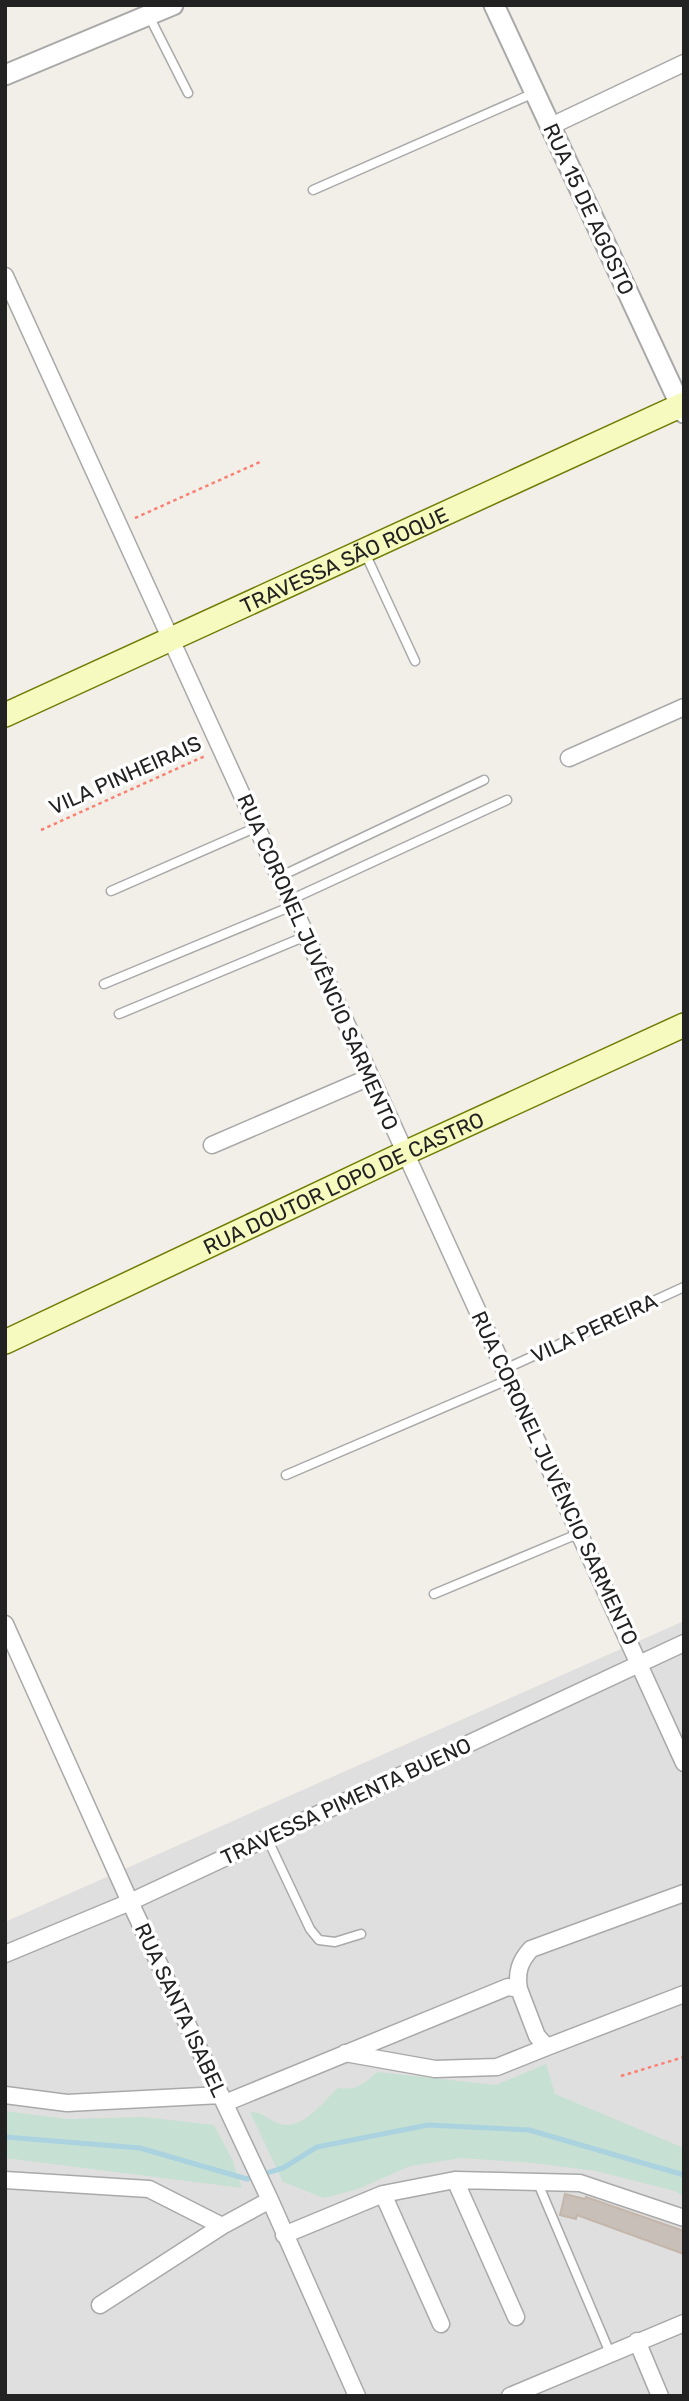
<svg xmlns="http://www.w3.org/2000/svg" width="689" height="2401" font-family="Rubik,sans-serif">
<style>
.residential{fill:#e0dfdf}
.wetland{fill:#c6e0d4}
.lines{fill:none;stroke-linecap:round;stroke-linejoin:round}
.stream{stroke:#aad3df;stroke-width:5}
.building{fill:#c7bfb8;stroke:#c4b6ab;stroke-width:2}
.service-casing{stroke:#a9a9a9;stroke-width:11}
.minor-casing{stroke:#a9a9a9;stroke-width:19}
.tertiary-casing{stroke:#a9a9a9;stroke-width:23}
.secondary-casing{stroke:#707d05;stroke-width:26}
.path{stroke:#fa8072;stroke-width:2.5;stroke-dasharray:3.5 3.5;stroke-linecap:butt}
.service{stroke:#fff;stroke-width:8}
.minor{stroke:#fff;stroke-width:16}
.tertiary{stroke:#fff;stroke-width:19}
.secondary{stroke:#f7fabf;stroke-width:23}
.labels{text-anchor:middle;dominant-baseline:central;stroke-width:7;stroke-linejoin:round;paint-order:stroke}
.street-label{font-size:21px;fill:#222;stroke:#fff}
</style>
<rect width="100%" height="100%" fill="#f2efe9"/>
<path class="residential" d="M684,1621V2396H5V1922Z"/>
<path class="wetland" d="M546,2064L555,2094L684,2148V2197L675,2191L596,2171L533,2163L461,2158L410,2166L358,2189L324,2198L283,2182L250,2112C262,2112 265,2117 275,2122C299,2135 322,2103 338,2088C357,2090 363,2085 377,2072L496,2085Z
M5,2111L67,2119L144,2117L214,2125L232,2159L242,2188L5,2158Z"/>
<g class="lines">
<path class="stream" d="M5,2137L140,2148L247,2179L283,2168L317,2147L428,2125L529,2130L684,2175"/>
</g>
<path class="building" d="M565,2194L585,2199L586,2197L684,2231V2254L577,2215L576,2219L560,2215Z"/>
<g class="lines">
<g class="service-casing">
<path id="service" d="M149,16L188,93
M313,190L534,93
M365,553L415,661
M279,877L484,780
M111,891L257,827
M290,900L507,800
M104,984L292,906
M119,1014L306,936
M505,1369L684,1287
M286,1475L510,1379
M434,1594L580,1533
M267,1838L310,1929L319,1940L335,1942L361,1934
M537,2181L610,2353"/>
</g>
<g class="minor-casing">
<path id="minor" d="M551,126L684,63
M5,276L684,1763
M569,758L684,707
M212,1145L370,1077
M5,1624L130,1902L270,2200L357,2396
M5,1954L130,1902L684,1643
M519,1989C516,1972 520,1961 531,1949L684,1893
M345,2053L435,2069L497,2067L547,2047
M5,2095L67,2103L221,2095
M225,2103L508,1987L519,1989L537,2036L547,2047L684,1994
M5,2180L149,2189L222,2226
M455,2180L516,2317
M383,2194L441,2324
M284,2235L383,2194L455,2180L580,2183L684,2218
M100,2305L222,2226L270,2200
M637,2341L660,2396
M510,2396L684,2323"/>
</g>
<g class="tertiary-casing">
<path id="tertiary" d="M494,5L684,413
M5,75L173,5"/>
</g>
<g class="secondary-casing">
<g id="secondary">
<path id="s1" d="M5,715L684,404"/>
<path id="s2" d="M5,1342L405,1153L684,1025"/>
</g>
</g>
<path class="path" d="M135,518L260,462
M41,830L205,756
M621,2076L684,2057"/>
<use href="#service" class="service"/>
<use href="#minor" class="minor"/>
<use href="#tertiary" class="tertiary"/>
<use href="#secondary" class="secondary"/>
</g>
<g class="labels">
<g class="street-label">
<text transform="translate(589 209) rotate(65)">RUA 15 DE AGOSTO</text>
<text stroke="none"><textPath href="#s1" startOffset="373">TRAVESSA SÃO ROQUE</textPath></text>
<text transform="translate(125 775) rotate(-24)">VILA PINHEIRAIS</text>
<text transform="translate(318 962) rotate(66)">RUA CORONEL JUVÊNCIO SARMENTO</text>
<text stroke="none"><textPath href="#s2" startOffset="374">RUA DOUTOR LOPO DE CASTRO</textPath></text>
<text transform="translate(594 1328) rotate(-25)">VILA PEREIRA</text>
<text transform="translate(555 1478) rotate(65)">RUA CORONEL JUVÊNCIO SARMENTO</text>
<text transform="translate(346 1801) rotate(-25)">TRAVESSA PIMENTA BUENO</text>
<text transform="translate(181 2010) rotate(65)">RUA SANTA ISABEL</text>
</g>
</g>
<rect width="689" height="2401" fill="none" stroke="#222222" stroke-width="14"/>
</svg>
